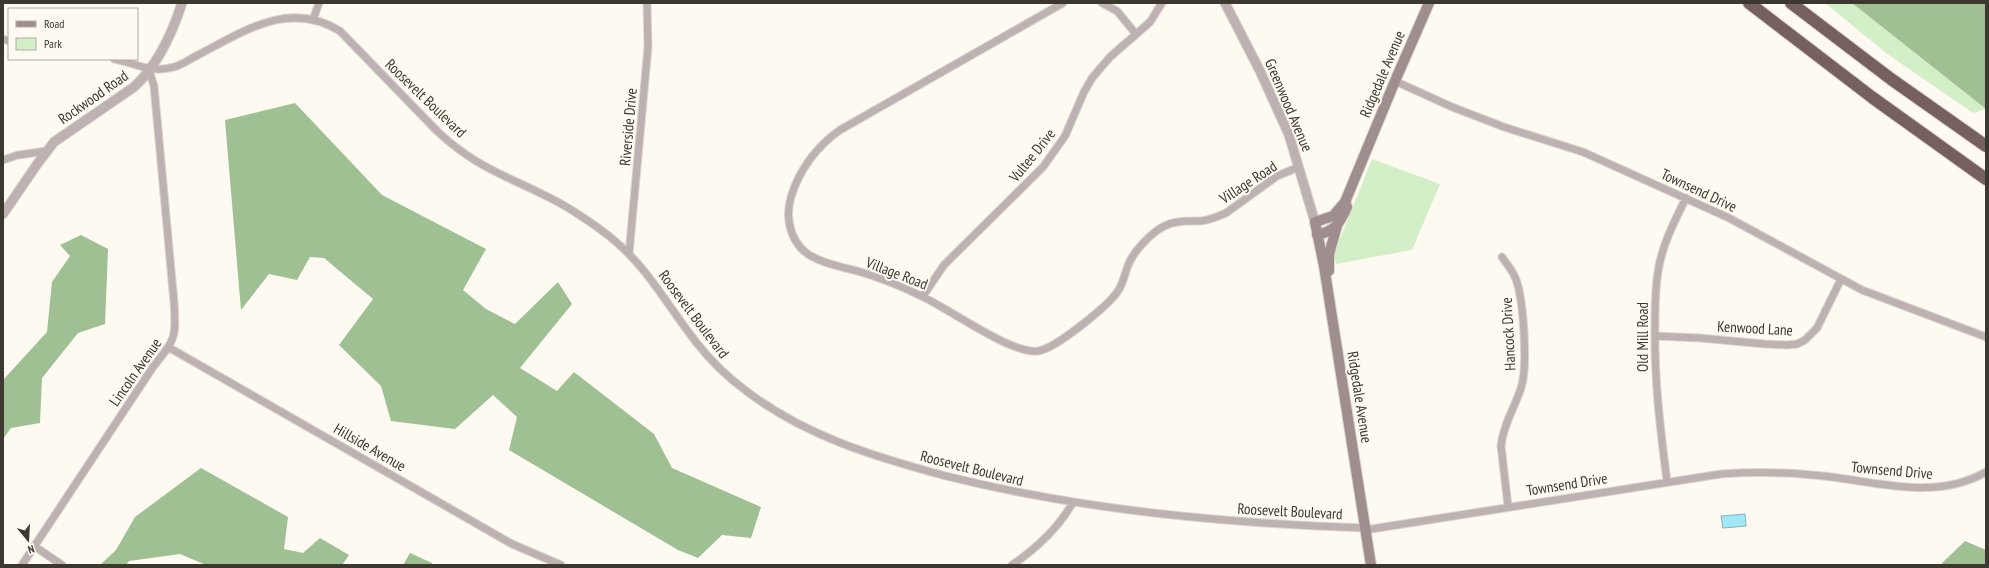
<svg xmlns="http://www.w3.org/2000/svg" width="1989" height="568" font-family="'PT Sans Narrow',sans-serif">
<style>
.green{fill:#d2efc8}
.forest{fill:#9ec092}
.water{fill:#a1e8f6;stroke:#83b3ba}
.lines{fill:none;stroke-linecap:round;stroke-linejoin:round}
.minor-casing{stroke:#dbd7ce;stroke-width:9}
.tertiary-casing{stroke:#dbd7ce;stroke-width:11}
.secondary-casing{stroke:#dbd7ce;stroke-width:12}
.motorway-casing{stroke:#dbd7ce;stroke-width:14}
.minor{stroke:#bdb1b1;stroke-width:7}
.tertiary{stroke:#bdb1b1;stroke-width:9}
.secondary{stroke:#9f8e8e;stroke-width:10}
.motorway{stroke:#765f5f;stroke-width:12}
.labels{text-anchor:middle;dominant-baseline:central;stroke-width:4;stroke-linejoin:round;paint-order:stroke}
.street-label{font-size:15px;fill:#3c372f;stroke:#fefaf1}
</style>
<rect width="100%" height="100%" fill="#fefaf1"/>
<path class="green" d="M1825,3H1852L1986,109L1973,113L1886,53Z
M1372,159L1440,184L1412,250L1336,264L1334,254Z"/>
<path class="forest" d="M1852,3H1986V109Z
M295,103L382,195L486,249L463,290L486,309L515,324L558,282L572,304L520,368L557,391L574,372L654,434L672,468L761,507L751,538L722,535L698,558L678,550L509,450L517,417L493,395L455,429L391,421L381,386L339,345L373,299L324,258L310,257L297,280L269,274L241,310L225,120Z
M81,235L108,249L105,324L78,333L42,378L40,423L11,428L3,439V380L47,332L52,282L70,256L60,245Z
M201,468L288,517L284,549L303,553L320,538L349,555L342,565H206L180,554L129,561L126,565H100L116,550L135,517Z
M1965,541L1986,550V565H1942V563Z
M410,553L432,563L431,565H403Z"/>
<path class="water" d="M1745,514L1746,526L1723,528L1721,516Z"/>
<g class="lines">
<g class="minor-casing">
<path id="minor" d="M1063,3L840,130C817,146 799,170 791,197C784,221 792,249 817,259C832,266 848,268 864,273C883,279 903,287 921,296C948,308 1012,355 1038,351C1055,349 1108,306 1118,291C1124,282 1125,271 1130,261C1135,251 1146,239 1155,232C1170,220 1184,221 1201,221C1210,220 1219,216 1226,213L1277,176L1299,167
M1102,3L1117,11L1136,34
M314,17L319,3
M3,39L9,41
M114,59C137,63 149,74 174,67C182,65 190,59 198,55C246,30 289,0 340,31L438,132C450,143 463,153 476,161C497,174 520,183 542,194C566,205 588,220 609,236C648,267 666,304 696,342C710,360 726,376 745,390C803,435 872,456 942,475C1080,510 1222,523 1365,528
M1395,81L1452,107L1504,127L1583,152L1729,218L1862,290L1986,337
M3,160L18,155L47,151
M629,254L648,47L647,3
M1502,257C1506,263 1511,269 1514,275C1524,294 1528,367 1521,388C1515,407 1503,425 1501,446L1508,506
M923,296L944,265L1043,167L1065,136L1084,92L1092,78L1110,57L1150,22L1162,3
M1655,336L1700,338L1765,344L1787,345L1797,344L1805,340L1817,328L1841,279
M168,347L512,544L561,565
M1667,481C1660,427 1654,378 1655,324C1655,306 1655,289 1658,272C1662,245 1674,222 1686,198
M1365,530L1721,474C1751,472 1782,472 1812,475C1870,479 1932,503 1986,472
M34,546L62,565
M22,565L153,367C176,338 176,339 174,302L154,86L149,70
M1012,565C1037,548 1058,529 1073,502"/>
</g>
<g class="tertiary-casing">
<path id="tertiary" d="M1225,3L1260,71L1289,135L1315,222
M3,214L38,163L54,142L134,87C158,65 172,34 182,3"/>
</g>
<g class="secondary-casing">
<path id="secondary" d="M1317,235C1335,231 1340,223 1347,207L1346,204
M1329,271V254L1337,226
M1371,565L1324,266L1315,222L1333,216L1345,202L1395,81L1429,3"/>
</g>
<g class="motorway-casing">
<path id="motorway" d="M1749,3L1873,98L1986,179
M1791,3L1891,79L1986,146"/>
</g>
<use href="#minor" class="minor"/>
<use href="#tertiary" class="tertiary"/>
<use href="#secondary" class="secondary"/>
<use href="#motorway" class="motorway"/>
</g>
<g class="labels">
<g class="street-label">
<text transform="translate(1382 74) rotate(-67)">Ridgedale Avenue</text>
<text transform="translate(93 97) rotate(-35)">Rockwood Road</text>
<text transform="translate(426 98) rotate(44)">Roosevelt Boulevard</text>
<text transform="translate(1289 105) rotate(67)">Greenwood Avenue</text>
<text transform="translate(628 127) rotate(-85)">Riverside Drive</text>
<text transform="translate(1032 155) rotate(-51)">Vultee Drive</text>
<text transform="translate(1248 182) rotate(-33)">Village Road</text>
<text transform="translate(1699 190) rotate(25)">Townsend Drive</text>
<text transform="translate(897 273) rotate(21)">Village Road</text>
<text transform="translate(694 314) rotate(53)">Roosevelt Boulevard</text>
<text transform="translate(1755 328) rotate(3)">Kenwood Lane</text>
<text transform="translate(1508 334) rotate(-93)">Hancock Drive</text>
<text transform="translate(1642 337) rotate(-90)">Old Mill Road</text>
<text transform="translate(135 372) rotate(-55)">Lincoln Avenue</text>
<text transform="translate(1360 397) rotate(81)">Ridgedale Avenue</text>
<text transform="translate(370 447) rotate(30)">Hillside Avenue</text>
<text transform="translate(972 468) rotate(14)">Roosevelt Boulevard</text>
<text transform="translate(1892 470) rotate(5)">Townsend Drive</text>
<text transform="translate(1567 484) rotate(-9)">Townsend Drive</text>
<text transform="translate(1290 511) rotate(3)">Roosevelt Boulevard</text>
</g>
</g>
<rect width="1989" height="568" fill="none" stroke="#3c372f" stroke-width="8"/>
<rect x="8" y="8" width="130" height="52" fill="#fefaf1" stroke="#b0aca3"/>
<rect x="16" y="21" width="20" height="6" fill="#9f8e8e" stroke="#b0aca3"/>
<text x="44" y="28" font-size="12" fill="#3c372f">Road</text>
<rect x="16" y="38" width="20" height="12" fill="#d2efc8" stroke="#b0aca3"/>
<text x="44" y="48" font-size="12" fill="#3c372f">Park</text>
<g transform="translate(28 540) rotate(162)" stroke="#fefaf1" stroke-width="3" paint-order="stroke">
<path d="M0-3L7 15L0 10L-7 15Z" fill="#3c372f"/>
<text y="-6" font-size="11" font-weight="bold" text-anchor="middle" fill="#3c372f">N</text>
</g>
</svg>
